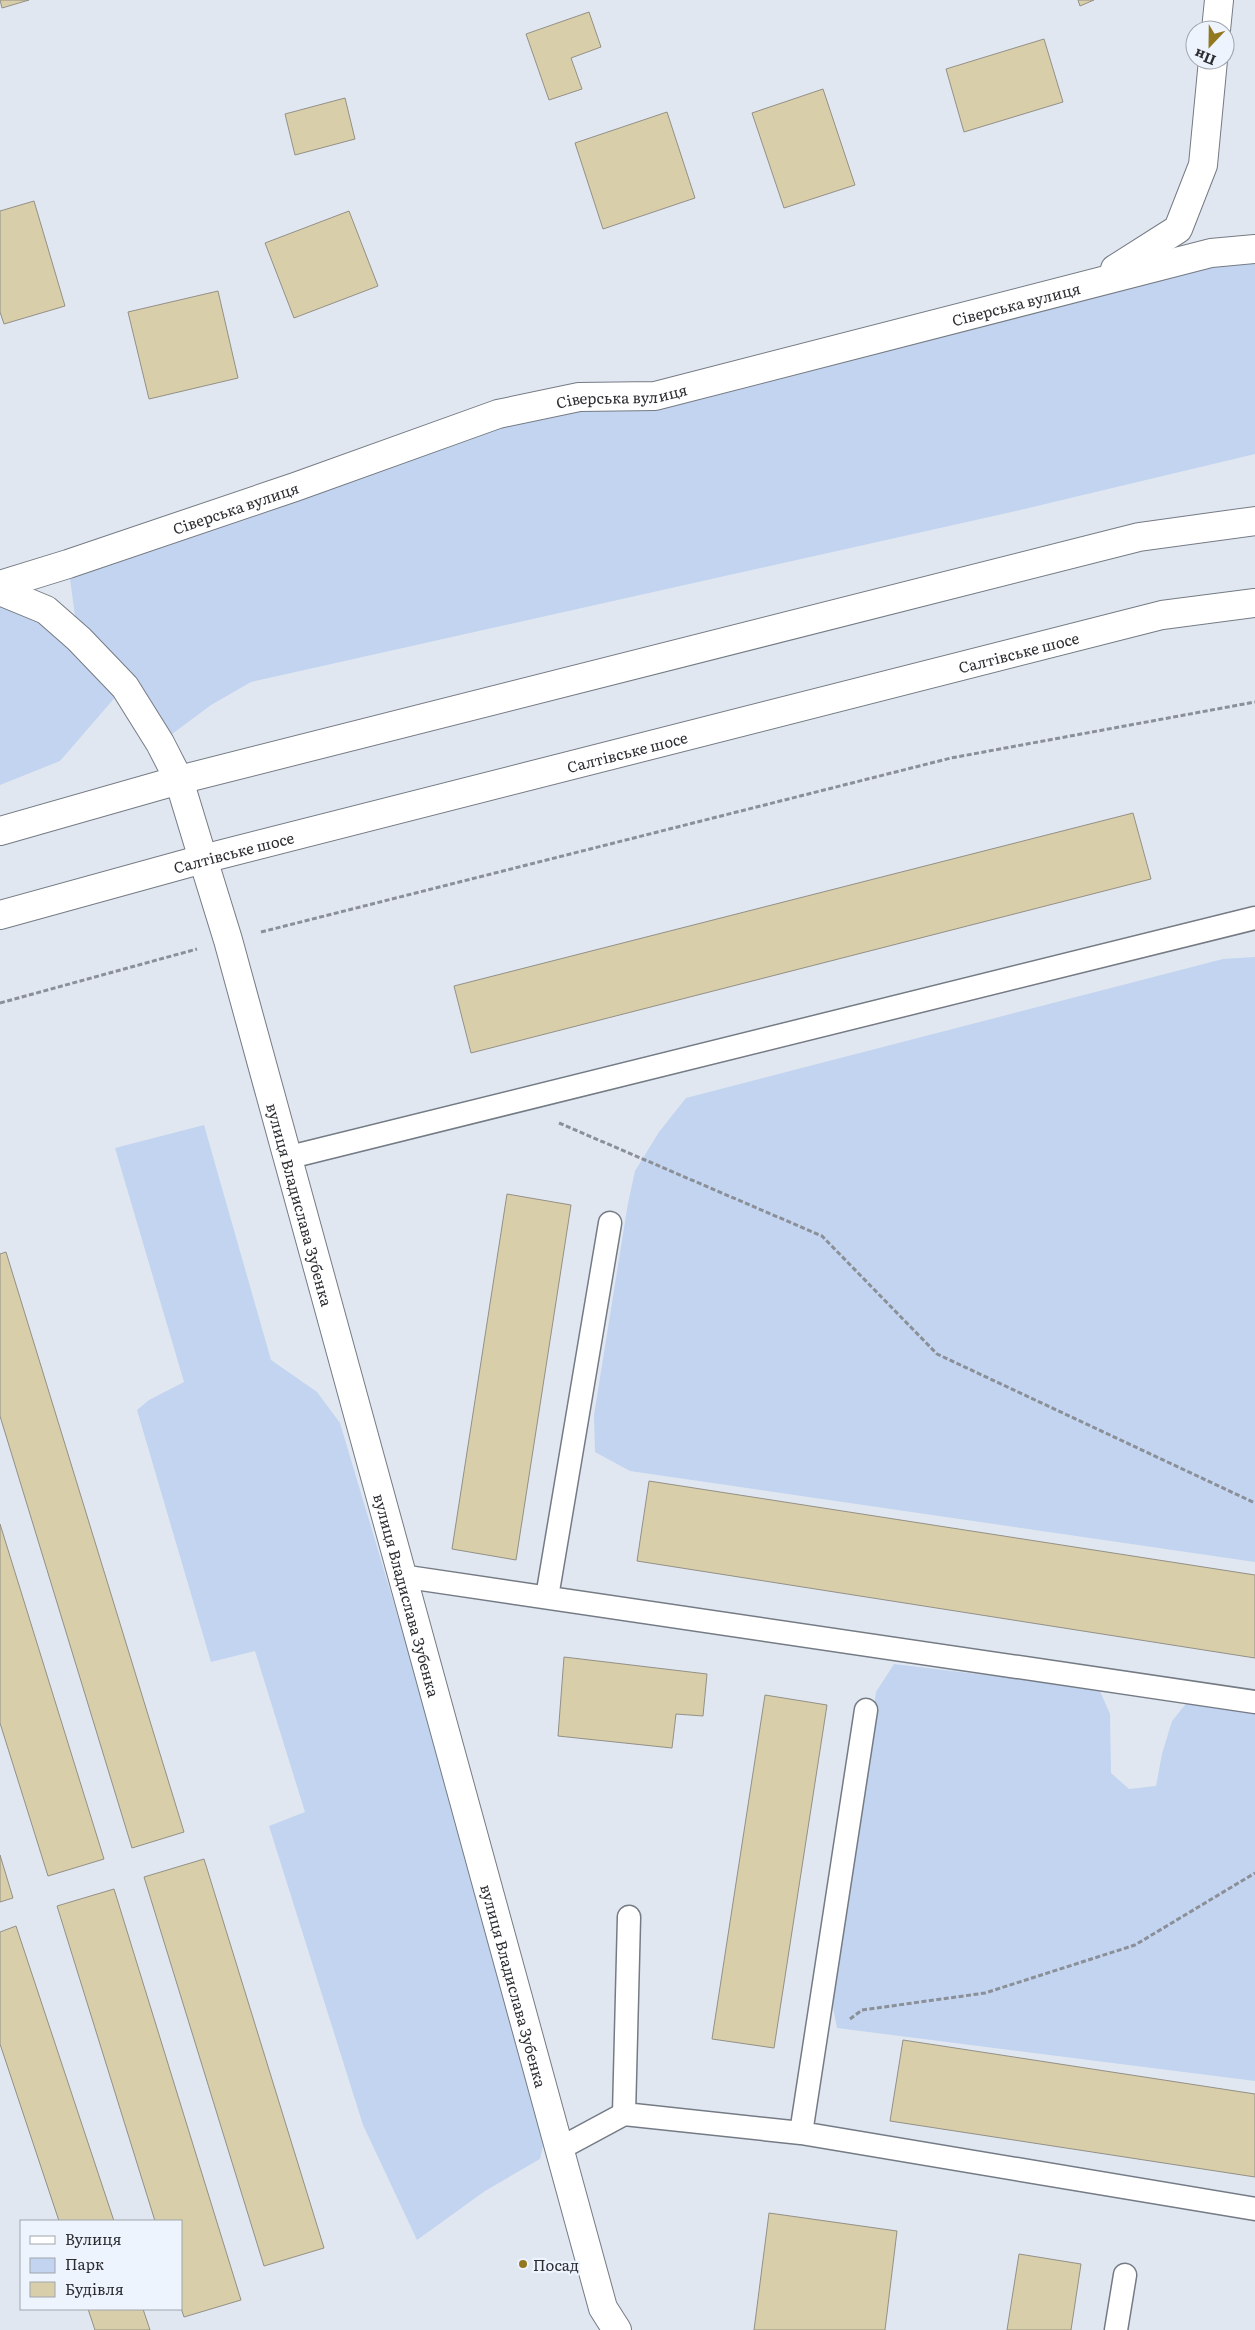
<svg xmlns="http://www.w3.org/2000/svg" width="1255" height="2330" font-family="Literata,serif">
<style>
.green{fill:#c2d4ef}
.building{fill:#d9ceaa;stroke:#939086}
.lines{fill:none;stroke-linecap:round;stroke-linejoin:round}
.service-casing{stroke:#757b84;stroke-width:25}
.minor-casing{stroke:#757b84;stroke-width:30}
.primary-casing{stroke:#757b84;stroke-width:30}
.path{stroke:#8b8f97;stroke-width:3;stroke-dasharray:5 2.5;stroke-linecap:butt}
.service{stroke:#fff;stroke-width:22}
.minor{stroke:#fff;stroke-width:28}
.primary{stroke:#fff;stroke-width:28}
.poi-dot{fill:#927920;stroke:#eef4fe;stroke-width:2}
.labels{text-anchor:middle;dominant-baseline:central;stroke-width:4.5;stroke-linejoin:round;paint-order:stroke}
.street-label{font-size:15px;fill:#2c2e32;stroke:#eef4fe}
.poi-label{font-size:15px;fill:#2c2e32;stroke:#eef4fe;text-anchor:start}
</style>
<rect width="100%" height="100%" fill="#e0e7f1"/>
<path class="green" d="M1255,249V454L1016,511L251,682L211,705L160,743L124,687L60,761L0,785V591L78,638L68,564L498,414L655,396Z
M1255,957V1562L630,1471L595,1452L594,1415L628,1203L635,1171L659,1132L686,1098L1223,959Z
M204,1125L271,1360L317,1392L340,1423L423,1701L544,2141L540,2159L485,2191L417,2240L363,2125L269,1826L305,1812L255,1651L211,1662L137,1410L149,1400L184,1382L115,1148Z
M894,1664L1099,1689L1110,1714L1111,1773L1129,1789L1156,1786L1162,1754L1172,1721L1189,1700L1255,1707V2081L837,2028L832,2002L876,1692Z"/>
<path class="building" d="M0,0H29L2,8Z
M1078,0H1094L1080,6Z
M589,12L601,47L571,58L582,89L549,100L526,34Z
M1044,39L1063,102L964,132L946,69Z
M823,89L855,185L784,208L752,113Z
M345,98L355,139L295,155L285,114Z
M667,112L695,198L603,229L575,143Z
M34,201L65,306L4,324L0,312V211Z
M349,211L378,286L294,318L265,243Z
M218,291L238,378L149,399L128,312Z
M1133,813L1151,879L471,1053L454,986Z
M507,1194L571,1205L516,1560L452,1549Z
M6,1252L184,1832L132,1848L0,1416V1254Z
M649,1481L1255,1575V1658L637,1561Z
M0,1524L104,1859L48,1876L0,1723Z
M564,1657L707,1674L703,1716L676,1714L672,1748L558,1736Z
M765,1695L827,1705L774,2048L712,2039Z
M0,1855L13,1898L0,1902Z
M204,1859L324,2248L264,2266L144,1877Z
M114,1889L241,2300L184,2317L181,2308V2221H155L57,1906Z
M16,1926L114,2221H59L0,2044V1932Z
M903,2040L1255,2094V2177L890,2121Z
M769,2213L897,2231L885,2330H754Z
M1019,2254L1081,2264L1071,2330H1007Z
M88,2309H143L150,2330H95Z"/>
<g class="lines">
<g class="service-casing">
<path id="service" d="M286,1158L1255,918
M401,1576L1255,1702
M547,1597L610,1223
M624,2114L801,2133L1255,2209
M801,2133L866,1710
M559,2149L624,2114L629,1917
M1116,2330L1125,2275"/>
</g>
<g class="minor-casing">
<g id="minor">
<path d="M1216,30L1219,0"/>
<path d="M1115,269L1178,229L1203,165L1213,60"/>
<path id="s1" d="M0,585L68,564L295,487L498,414L579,397L655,396L1211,253L1255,249"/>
<path d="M0,591L46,610L79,639L125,687L160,743L179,780"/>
<path id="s2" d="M203,859L228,940L603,2308L617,2330"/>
</g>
</g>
<g class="primary-casing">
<g id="primary">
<path d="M179,780L203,859"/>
<path d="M0,831L179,780L1139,537L1255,521"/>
<path id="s3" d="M0,915L203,859L1162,615L1255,603"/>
</g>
</g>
<path class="path" d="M261,932L951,758L1255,702
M0,1003L197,949
M559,1123L822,1236L937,1354L1255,1503
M850,2019L862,2010L985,1993L1135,1945L1255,1873"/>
<use href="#service" class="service"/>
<use href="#minor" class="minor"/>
<use href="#primary" class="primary"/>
</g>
<circle class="poi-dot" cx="523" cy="2264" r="5"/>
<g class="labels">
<g class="street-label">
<text stroke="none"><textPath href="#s1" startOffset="1058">Сіверська вулиця</textPath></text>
<text stroke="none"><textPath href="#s1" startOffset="652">Сіверська вулиця</textPath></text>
<text stroke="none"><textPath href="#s1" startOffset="248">Сіверська вулиця</textPath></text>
<text stroke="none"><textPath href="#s3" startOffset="1052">Салтівське шосе</textPath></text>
<text stroke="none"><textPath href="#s3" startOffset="648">Салтівське шосе</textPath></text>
<text stroke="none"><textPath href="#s3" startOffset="242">Салтівське шосе</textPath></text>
<text stroke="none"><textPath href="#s2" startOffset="359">вулиця Владислава Зубенка</textPath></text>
<text stroke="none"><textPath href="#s2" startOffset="764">вулиця Владислава Зубенка</textPath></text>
<text stroke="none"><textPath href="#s2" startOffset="1169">вулиця Владислава Зубенка</textPath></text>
</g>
<g class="poi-label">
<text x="533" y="2264">Посад</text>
</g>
</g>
<rect x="20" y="2220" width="162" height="90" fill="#eef4fe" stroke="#a0a5ac"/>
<rect x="30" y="2236" width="25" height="8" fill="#ffffff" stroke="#a0a5ac"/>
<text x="65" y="2245" font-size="15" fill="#2c2e32">Вулиця</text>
<rect x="30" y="2258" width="25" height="15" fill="#c2d4ef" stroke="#a0a5ac"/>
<text x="65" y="2270" font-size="15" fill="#2c2e32">Парк</text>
<rect x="30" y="2282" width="25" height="15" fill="#d9ceaa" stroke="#a0a5ac"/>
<text x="65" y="2295" font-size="15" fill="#2c2e32">Будівля</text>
<g transform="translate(1210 45) rotate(202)"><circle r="24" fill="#eef4fe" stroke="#a0a5ac"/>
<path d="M0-4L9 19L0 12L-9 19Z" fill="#927920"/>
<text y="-8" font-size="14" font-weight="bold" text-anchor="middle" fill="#2c2e32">Пн</text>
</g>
</svg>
